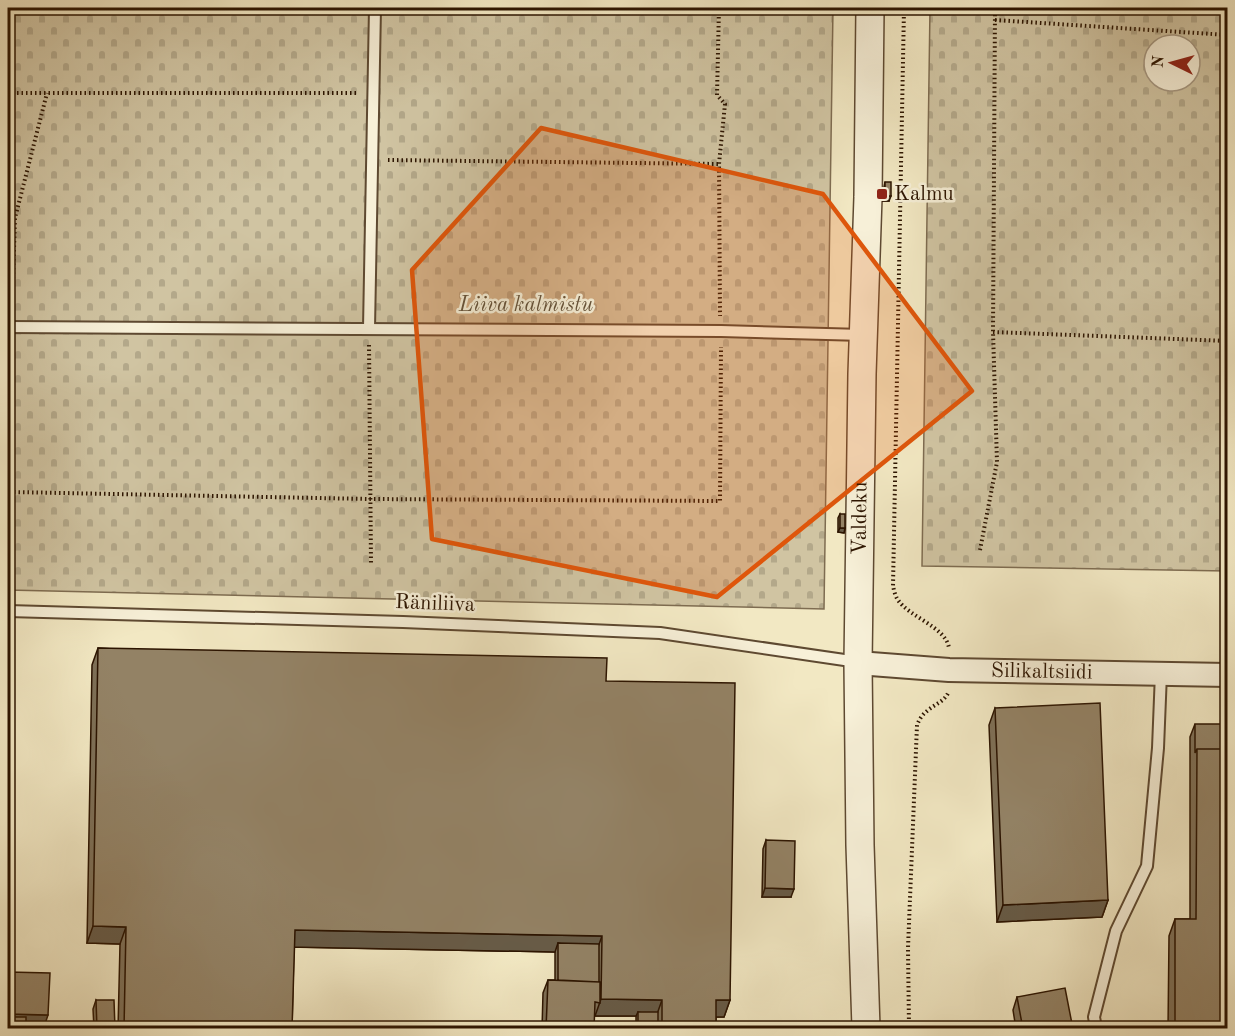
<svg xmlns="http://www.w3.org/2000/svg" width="1235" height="1036" font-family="'Old Standard TT',serif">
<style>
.cemetery{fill:url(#cemetery-stones);stroke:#7e6c51;stroke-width:1.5;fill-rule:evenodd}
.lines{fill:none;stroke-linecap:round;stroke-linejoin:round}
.service-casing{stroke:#5e4931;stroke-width:14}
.minor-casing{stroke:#5e4931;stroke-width:26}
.tertiary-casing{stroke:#5e4931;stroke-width:30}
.path{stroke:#2c1400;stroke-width:4;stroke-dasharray:1.5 3;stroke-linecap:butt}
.service{stroke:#f7f0d8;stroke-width:10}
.minor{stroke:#f7f0d8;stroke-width:22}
.tertiary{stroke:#f7f0d8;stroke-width:27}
.wall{fill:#7e7057;stroke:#2c1400;stroke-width:1.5}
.shaded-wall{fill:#675b47;stroke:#2c1400;stroke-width:1.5}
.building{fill:#938265;stroke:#2c1400;stroke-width:1.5}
.marked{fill:#df560b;fill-opacity:0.2;stroke:#df560b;stroke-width:4.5;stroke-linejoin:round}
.poi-dot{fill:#8f2418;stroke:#f7f0d8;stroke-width:2}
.labels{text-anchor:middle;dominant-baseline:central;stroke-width:5;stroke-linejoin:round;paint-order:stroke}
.poi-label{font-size:21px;fill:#2c1400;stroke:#f7f0d8;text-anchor:start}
.park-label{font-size:21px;font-style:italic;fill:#655239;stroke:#f7f0d8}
.street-label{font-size:21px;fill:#2c1400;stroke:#f7f0d8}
</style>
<defs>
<pattern id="cemetery-stones" width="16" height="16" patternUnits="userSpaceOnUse" patternTransform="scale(1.5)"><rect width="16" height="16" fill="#d0c4a2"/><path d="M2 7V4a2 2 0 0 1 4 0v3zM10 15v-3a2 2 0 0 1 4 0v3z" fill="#b3a88a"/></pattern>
</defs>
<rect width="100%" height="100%" fill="#f2e8c3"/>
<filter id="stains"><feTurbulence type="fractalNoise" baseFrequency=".00333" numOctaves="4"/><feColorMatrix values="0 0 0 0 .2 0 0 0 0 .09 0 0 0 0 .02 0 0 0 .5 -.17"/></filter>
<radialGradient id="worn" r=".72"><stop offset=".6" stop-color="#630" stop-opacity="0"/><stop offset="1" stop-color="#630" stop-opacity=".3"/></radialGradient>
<path class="cemetery" d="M8,8H833L824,609L8,590Z
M930,8H1227V571L922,566ZM1154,45H1190V81H1154Z"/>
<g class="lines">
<g class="service-casing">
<path id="service" d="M8,327L721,331L863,335
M369,328L375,8
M8,611L403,622L660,633L858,662
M1096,1028L1094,1017L1116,931L1147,866L1158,748L1161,673"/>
</g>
<g class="minor-casing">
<g id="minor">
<path id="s1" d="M858,663L949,670L1228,675"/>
</g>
</g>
<g class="tertiary-casing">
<g id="tertiary">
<path id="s2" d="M866,1028L860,845L858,663L862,374L868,197L870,8"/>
</g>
</g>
<path class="path" d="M719,8L717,95L725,104L719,164L720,316
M904,8L893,586C894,590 895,596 898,600C909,617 946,627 949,648
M995,20L1228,35
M8,93H357
M388,160L719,164
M12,310L15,218L47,93
M993,332L1228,341
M12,342L11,492L369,499L720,501L721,347
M369,345L371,564
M980,550L997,462L993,332L995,8
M909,1028L908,948L917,725C919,720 922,715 926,712C934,704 945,702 949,691"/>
<use href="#service" class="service"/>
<use href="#minor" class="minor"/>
<use href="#tertiary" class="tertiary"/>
</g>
<path class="wall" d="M885,182L889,201H883L884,187Z
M840,514L845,528L844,533L838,532V518Z
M98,648L606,681L730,1000L724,1017H716V1029H636V1016H594V1029H542L543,993L548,980H555V952L294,947L292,1029H118L120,944L87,943L92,665Z
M995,708L1108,900L1102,917L997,922L989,725Z
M1195,724L1227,1029H1168L1169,936L1175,919H1190V737Z
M766,840L791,897H762L763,849Z
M1017,997L1073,1029H1016L1013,1010Z
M96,1000L115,1029H94L93,1009Z"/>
<path class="shaded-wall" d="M885,196H891L889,201H883Z
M840,528H845L844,533L838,532Z
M765,888L794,889L791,897H762Z
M1108,900L1102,917L997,922L1003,905Z
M93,926L126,927L120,944L87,943Z
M295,930L602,936L596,953L558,943L555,952L288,947Z
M601,999L662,1000L656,1017L638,1012L636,1016H595Z
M716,1000H730L724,1017H710Z
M8,1014L48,1015L45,1024L8,1023Z"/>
<path class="building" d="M885,182H891V196H885Z
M840,514H845V528H840Z
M98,648L607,658L606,681L735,683L730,1000H716V1029H662V1000L601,999L602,936L295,930L292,1029H124L126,927L93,926Z
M1100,703L1108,900L1003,905L995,708Z
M1195,724H1227V749H1197L1195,753Z
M1197,749H1227V1029H1175V919H1196Z
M766,840L795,841L794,889L765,888Z
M558,943L599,944V982L558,980Z
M8,972L50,973L48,1015L8,1014Z
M548,980L600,982V1003L595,1002L594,1029H546Z
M1065,988L1073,1029H1023L1017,997Z
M96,1000H114L115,1029H97Z
M638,1012H658V1029H638Z
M8,1017H26V1029H8Z"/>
<path class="marked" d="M541,128L823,194L972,391L717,597L432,539L412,270Z"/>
<rect class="poi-dot" x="876" y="188" width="12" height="12" rx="3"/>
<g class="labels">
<g class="poi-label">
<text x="894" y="194">Kalmu</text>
</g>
<g class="park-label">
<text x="526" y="305">Liiva kalmistu</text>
</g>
<g class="street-label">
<text stroke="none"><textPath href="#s2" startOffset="510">Valdeku</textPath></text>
<text transform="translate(435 604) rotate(2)">Räniliiva</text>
<text stroke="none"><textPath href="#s1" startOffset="184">Silikaltsiidi</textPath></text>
</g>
</g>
<rect width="1235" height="1036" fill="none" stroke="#f2e8c3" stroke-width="30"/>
<rect x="9" y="9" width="1217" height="1018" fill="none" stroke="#2c1400" stroke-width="3"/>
<rect x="15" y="15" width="1205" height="1006" fill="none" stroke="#2c1400" stroke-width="1.5"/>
<g transform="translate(1172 63) rotate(275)"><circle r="28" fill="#f7f0d8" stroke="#a69882" stroke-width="1.5"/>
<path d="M0-4.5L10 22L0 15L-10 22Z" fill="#8f2418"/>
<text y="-9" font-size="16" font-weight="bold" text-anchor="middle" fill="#2c1400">N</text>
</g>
<rect width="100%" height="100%" filter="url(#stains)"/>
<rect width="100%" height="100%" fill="url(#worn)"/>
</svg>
